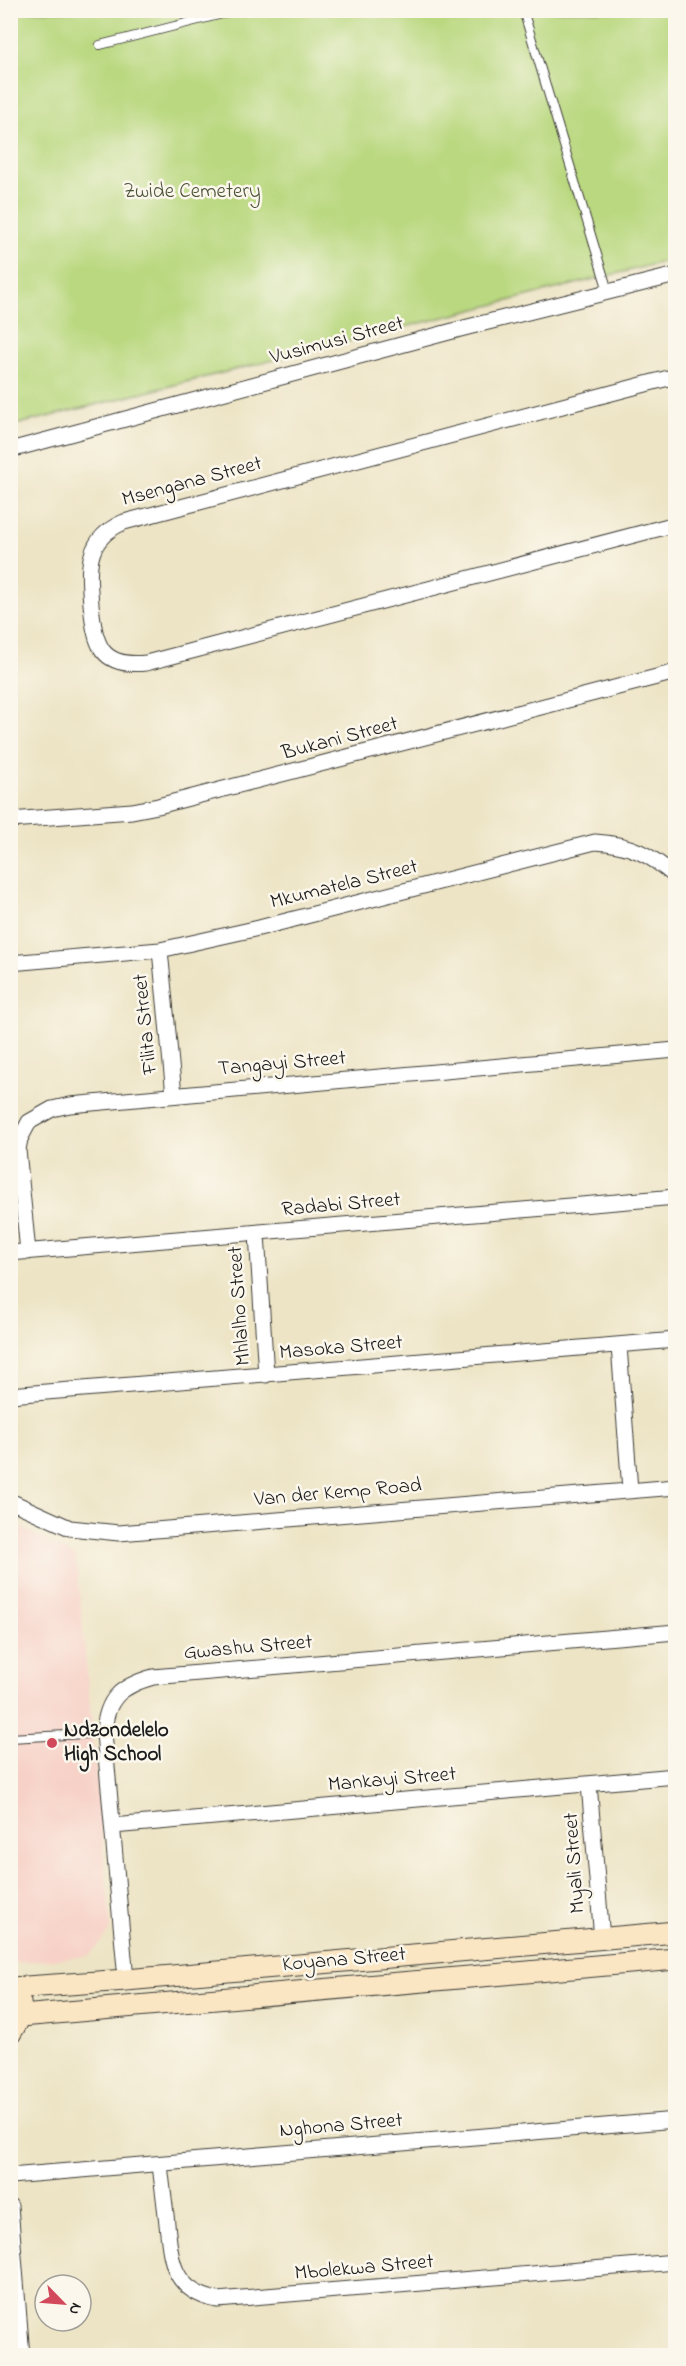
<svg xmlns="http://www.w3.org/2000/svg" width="686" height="2366" font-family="'Indie Flower',sans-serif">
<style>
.built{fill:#f7d1c7}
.green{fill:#b9d87f;stroke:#6a7a4e;stroke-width:1.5}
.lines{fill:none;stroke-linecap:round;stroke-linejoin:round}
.service-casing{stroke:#3b3a35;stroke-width:10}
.minor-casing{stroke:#3b3a35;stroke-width:17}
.secondary-casing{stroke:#3b3a35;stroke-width:23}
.service{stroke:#fff;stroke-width:8}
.minor{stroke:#fff;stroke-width:15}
.secondary{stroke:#fbe6c4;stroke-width:21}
.poi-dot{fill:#d1495b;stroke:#fbf7ec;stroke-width:2}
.labels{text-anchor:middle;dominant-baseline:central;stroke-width:5;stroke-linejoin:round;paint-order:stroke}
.park-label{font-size:21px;fill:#4b543a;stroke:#fbf7ec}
.street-label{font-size:21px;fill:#1c1c1c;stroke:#fbf7ec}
.poi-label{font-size:21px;font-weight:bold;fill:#1c1c1c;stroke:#fbf7ec;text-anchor:start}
</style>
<rect width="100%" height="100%" fill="#fbf7ec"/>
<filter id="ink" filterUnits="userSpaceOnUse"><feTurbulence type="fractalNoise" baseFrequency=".0167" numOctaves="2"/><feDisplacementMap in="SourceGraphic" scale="12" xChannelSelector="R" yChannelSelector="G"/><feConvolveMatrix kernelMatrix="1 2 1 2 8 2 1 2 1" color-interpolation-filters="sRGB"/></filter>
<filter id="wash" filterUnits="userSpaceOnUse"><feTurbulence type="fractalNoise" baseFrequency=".008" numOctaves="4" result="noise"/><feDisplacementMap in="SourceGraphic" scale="24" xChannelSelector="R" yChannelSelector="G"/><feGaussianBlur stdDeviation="1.35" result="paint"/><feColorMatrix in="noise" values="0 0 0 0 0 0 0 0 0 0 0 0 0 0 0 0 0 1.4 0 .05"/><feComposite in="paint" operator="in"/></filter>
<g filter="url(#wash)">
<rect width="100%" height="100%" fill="#ede4c5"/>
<path class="built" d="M10,1522L76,1557L111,1930L89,1956L11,1963Z"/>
<path class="green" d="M10,11H675V259L11,426Z"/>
</g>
<g filter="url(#ink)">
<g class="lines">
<g class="service-casing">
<path id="service" d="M523,10L608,291
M100,45L238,10
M10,1738L104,1733"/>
</g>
<g class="minor-casing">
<path id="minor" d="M676,376L124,522C85,539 88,567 91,604C95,643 99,668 146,663L676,524
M10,450L464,328L676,275
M10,820L132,811L158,806L676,672
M160,950L174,1095
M10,963L160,950L259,928L595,842C630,844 650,854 676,877
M257,1234L266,1375
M28,1252L18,1150L20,1139L29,1122L52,1109L70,1105L676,1050
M10,1253L676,1197
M619,1346L630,1490
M10,1395L676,1340
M10,1501L70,1528L119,1533L676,1487
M589,1784L602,1939
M113,1826L676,1776
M126,1980L104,1733C106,1698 121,1686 153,1677L676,1632
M160,2164C162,2184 165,2204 167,2224C171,2262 173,2291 217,2300L676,2262
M10,2176L676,2120
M10,2206L22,2356"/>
</g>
<g class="secondary-casing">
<path id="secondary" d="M12,1988L126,1980L676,1932
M21,2016L676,1959
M10,2034L21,2016L20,2002"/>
</g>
<use href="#service" class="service"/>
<use href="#minor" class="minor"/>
<use href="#secondary" class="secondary"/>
</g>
</g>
<circle class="poi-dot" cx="52" cy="1743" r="6"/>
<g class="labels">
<g class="park-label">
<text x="192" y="192">Zwide Cemetery</text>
</g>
<g class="street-label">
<text transform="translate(337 341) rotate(-15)">Vusimusi Street</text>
<text transform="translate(192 482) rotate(-15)">Msengana Street</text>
<text transform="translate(340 739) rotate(-15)">Bukani Street</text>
<text transform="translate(344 885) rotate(-14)">Mkumatela Street</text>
<text transform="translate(146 1024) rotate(-96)">Filita Street</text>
<text transform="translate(282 1064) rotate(-5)">Tangayi Street</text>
<text transform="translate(341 1205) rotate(-5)">Radabi Street</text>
<text transform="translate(240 1306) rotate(-94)">Mhlalho Street</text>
<text transform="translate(341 1348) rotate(-5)">Masoka Street</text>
<text transform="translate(338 1493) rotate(-5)">Van der Kemp Road</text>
<text transform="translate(248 1648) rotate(-5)">Gwashu Street</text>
<text transform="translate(392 1780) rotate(-5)">Mankayi Street</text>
<text transform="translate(575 1863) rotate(-94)">Myali Street</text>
<text transform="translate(344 1960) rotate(-5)">Koyana Street</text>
<text transform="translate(341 2126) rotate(-5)">Nghona Street</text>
<text transform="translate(364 2268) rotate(-5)">Mbolekwa Street</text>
</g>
<g class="poi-label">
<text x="64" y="1731">Ndzondelelo<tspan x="64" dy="24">High School</tspan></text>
</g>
</g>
<rect width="686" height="2366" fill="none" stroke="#fbf7ec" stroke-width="36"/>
<g transform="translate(63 2303) rotate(115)"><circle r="28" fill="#fbf7ec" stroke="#a29f99" stroke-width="1.5"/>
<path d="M0-4.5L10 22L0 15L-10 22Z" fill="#d1495b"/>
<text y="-9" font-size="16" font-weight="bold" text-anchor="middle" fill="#1c1c1c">N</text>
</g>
</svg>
